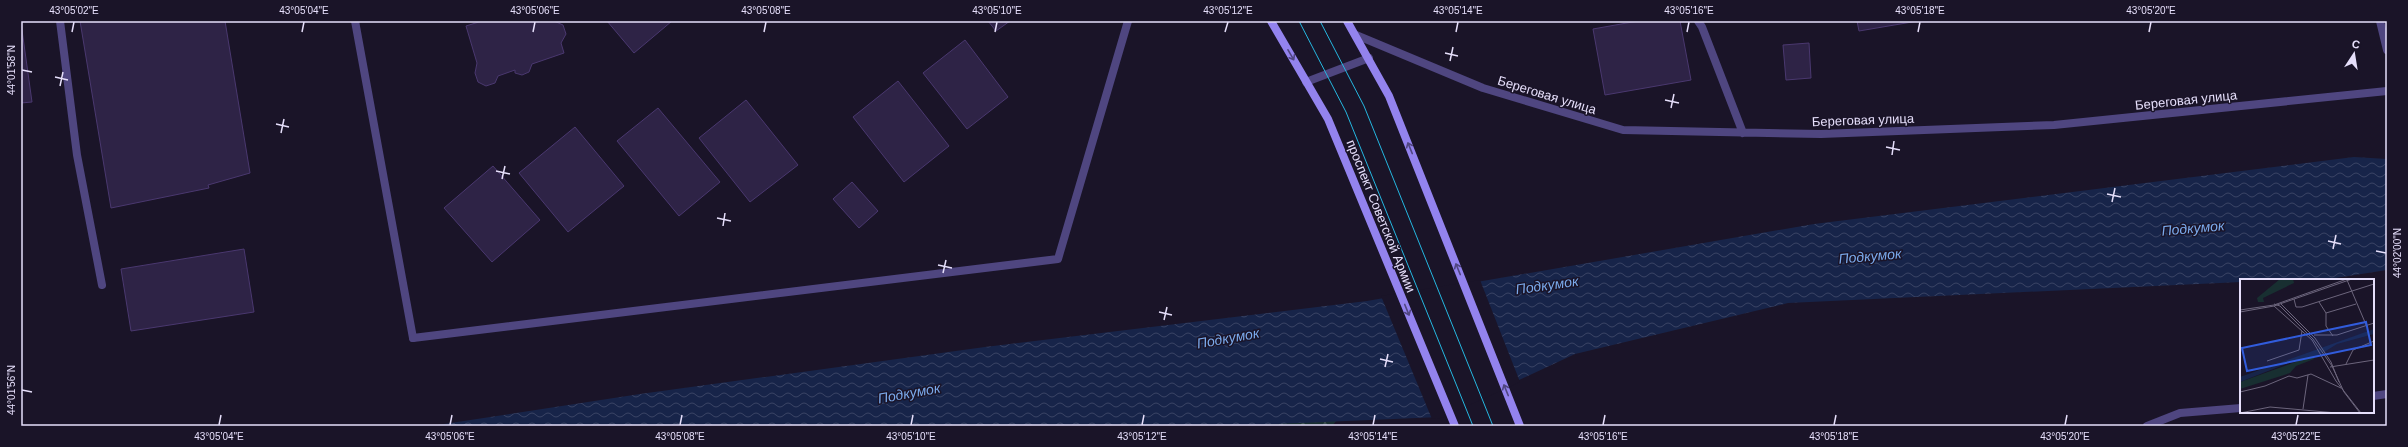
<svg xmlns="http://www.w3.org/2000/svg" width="2408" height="447" font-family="Arial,sans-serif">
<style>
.forest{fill:url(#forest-firs)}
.water{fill:url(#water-waves)}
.pier{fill:#1a1428}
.building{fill:#2e2346;stroke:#4a386f}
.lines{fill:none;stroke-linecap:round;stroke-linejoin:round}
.lane{stroke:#4f4680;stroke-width:8}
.street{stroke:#4f4680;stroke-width:8}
.secondary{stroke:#9383ee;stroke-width:8}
.tram{stroke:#25b7e0;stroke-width:1}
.oneway{stroke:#504681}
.ticks{fill:none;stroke:#e6dffb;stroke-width:1.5}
.labels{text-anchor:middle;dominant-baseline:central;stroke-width:3;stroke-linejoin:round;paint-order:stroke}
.street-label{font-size:13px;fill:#e6dffb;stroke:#1a1428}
.water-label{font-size:14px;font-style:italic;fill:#7baaec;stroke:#1a1428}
.inset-road{fill:none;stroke:#6c657c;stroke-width:1}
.view{fill:#315cdc;fill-opacity:0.15;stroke:#315cdc;stroke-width:2}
.inset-edge{fill:none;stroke:#e6dffb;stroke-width:2}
.neatline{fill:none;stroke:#e6dffb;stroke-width:1.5}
.ticks-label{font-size:10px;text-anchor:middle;fill:#e6dffb}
</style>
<defs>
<pattern id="forest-firs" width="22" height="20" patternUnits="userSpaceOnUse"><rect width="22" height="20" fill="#182f31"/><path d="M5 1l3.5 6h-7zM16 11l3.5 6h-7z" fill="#3a4d50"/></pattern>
<pattern id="water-waves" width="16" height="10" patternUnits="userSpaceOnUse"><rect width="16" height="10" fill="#172449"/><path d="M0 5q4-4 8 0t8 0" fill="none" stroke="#394364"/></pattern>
</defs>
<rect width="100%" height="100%" fill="#1a1428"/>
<path class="forest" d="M1337,420L1332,426H1229Z"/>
<path class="water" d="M2354,157L2387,159V270L2329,279L2241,280V282L1788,303L1575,354L1440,417L1229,426H431L640,394L985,347L1367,301L1814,224Z"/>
<path class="pier" d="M1480,280L1520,382L1441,418L1432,419L1381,296Z"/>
<path class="building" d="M80,21H225L250,173L208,185L209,188L111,208Z
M482,21H554L563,25L566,34L561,43L564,53L532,64L529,72L522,75L515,73V70L498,76L495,83L486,86L478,82L475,73L477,63L466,26Z
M607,21H672L634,53Z
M988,21H1010L996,31Z
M1638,21H1680L1691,80L1605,95L1593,29Z
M1857,21H1918L1859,31Z
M21,23L32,102L21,103Z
M965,40L1008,97L967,129L923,73Z
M1809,43L1811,78L1786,80L1783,45Z
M898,81L949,146L904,182L853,117Z
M746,100L798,165L750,202L699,138Z
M658,108L720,182L679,216L617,141Z
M575,127L624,186L568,232L519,173Z
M493,166L540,220L492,262L444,208Z
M852,182L878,211L859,228L833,199Z
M244,249L254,312L131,331L121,269Z"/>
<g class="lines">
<path class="lane" d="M60,21L77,155L102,285
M355,21L413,338
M1306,82L1369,58"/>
<path class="street" d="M1698,21L1702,27L1743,133
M2380,21L2387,50
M1356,35L1483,88L1623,130L1821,134L2054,125L2387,91
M413,338L1058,259L1128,21
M2373,396L2387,394
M2147,426L2180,413L2241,408"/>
<path class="secondary" d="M1271,21L1328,119L1455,426
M1347,21L1389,96L1520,426"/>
<path class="tram" d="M1299,21L1346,112L1473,426
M1320,21L1364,106L1493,426"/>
</g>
<defs><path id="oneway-shaft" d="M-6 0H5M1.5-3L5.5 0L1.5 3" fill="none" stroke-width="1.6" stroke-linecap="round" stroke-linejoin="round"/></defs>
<g class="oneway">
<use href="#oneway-shaft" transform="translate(1291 55) rotate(60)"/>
<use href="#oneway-shaft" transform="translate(1410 148) rotate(-112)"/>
<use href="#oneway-shaft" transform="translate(1458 269) rotate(-112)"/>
<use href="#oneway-shaft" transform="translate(1407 310) rotate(68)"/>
<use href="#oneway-shaft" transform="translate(1506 390) rotate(-112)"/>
</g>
<path class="ticks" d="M72,32L74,22M302,32L304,22M533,32L535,22M764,32L766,22M995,32L997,22M1225,32L1228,22M1456,32L1458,22M1687,32L1689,22M1918,32L1920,22M2149,32L2151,22M1445,53L1458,56M1450,61L1453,47M22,70L32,72M55,77L68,80M60,86L63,72M1665,100L1679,103M1671,108L1674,94M276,124L289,127M281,133L284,119M1886,147L1900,150M1892,155L1894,141M496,171L510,174M502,179L505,166M2107,194L2121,197M2112,202L2115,188M717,218L731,221M723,226L725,213M2328,241L2341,244M2333,249L2336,235M2376,251L2386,253M938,265L952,268M943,273L946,260M1159,312L1172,315M1164,320L1167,307M1380,359L1393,362M1385,367L1388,354M22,390L32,392M219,425L221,415M450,425L452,415M680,425L682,415M911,425L913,415M1142,425L1144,415M1373,425L1375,415M1603,425L1605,415M1834,425L1836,415M2065,425L2067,415M2296,425L2298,415"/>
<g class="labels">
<g class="street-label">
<text transform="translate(1547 95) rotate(17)">Береговая улица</text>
<text transform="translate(2186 100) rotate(-6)">Береговая улица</text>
<text transform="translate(1863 120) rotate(-2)">Береговая улица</text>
<text transform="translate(1381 216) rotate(68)">проспект Советской Армии</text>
</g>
<g class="water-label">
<text transform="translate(2193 228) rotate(-5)">Подкумок</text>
<text transform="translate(1870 256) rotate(-5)">Подкумок</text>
<text transform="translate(1547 285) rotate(-8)">Подкумок</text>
<text transform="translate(1228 338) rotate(-10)">Подкумок</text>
<text transform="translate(909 393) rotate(-10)">Подкумок</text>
</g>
</g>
<g transform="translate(2240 279)">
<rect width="134" height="134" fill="#1a1428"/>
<path d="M40,0H53L54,4L23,19L24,23H18L17,19ZM75,76L74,80L56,87L50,94L0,110V103Z" fill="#182f31"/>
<path d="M134,50V55L97,65L81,75L46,85L0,103V98Z" fill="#172449"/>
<path class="inset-road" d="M107,1L127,48M54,20L56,28H62L134,5M79,23L86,34V47L93,57M34,25L40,27L73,60L92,87L104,113L120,134M41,25L75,59L91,83L99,103M34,27L72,61L96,102L121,134M0,31L34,26L107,0M0,33L34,27L112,0M86,34L116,25M74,56H97L134,44M27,82L59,71L62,52M106,85L113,71L134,62M90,88L134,81M0,113L25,107L49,97L57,99L71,95L101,109M63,130L68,96M0,134L30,128L97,134"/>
<path class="view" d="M126,43L131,66L7,92L2,69Z"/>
<rect width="134" height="134" class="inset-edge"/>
</g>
<rect width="2408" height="447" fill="none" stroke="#1a1428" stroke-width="44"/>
<g transform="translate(2354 54) rotate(12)" stroke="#1a1428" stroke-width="3" paint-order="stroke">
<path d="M0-3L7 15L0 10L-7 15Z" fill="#e6dffb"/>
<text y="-6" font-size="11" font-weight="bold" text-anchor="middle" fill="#e6dffb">С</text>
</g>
<rect x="22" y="22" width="2364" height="403" class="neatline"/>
<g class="ticks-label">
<text x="74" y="14">43°05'02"E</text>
<text x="304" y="14">43°05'04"E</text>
<text x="535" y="14">43°05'06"E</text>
<text x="766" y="14">43°05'08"E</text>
<text x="997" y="14">43°05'10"E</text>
<text x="1228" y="14">43°05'12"E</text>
<text x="1458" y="14">43°05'14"E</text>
<text x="1689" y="14">43°05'16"E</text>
<text x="1920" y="14">43°05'18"E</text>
<text x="2151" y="14">43°05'20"E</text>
<text transform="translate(11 70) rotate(-90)" y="4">44°01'58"N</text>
<text transform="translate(2397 253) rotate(-90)" y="4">44°02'00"N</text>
<text transform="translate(11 390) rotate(-90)" y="4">44°01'56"N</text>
<text x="219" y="440">43°05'04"E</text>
<text x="450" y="440">43°05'06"E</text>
<text x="680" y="440">43°05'08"E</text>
<text x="911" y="440">43°05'10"E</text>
<text x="1142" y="440">43°05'12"E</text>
<text x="1373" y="440">43°05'14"E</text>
<text x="1603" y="440">43°05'16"E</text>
<text x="1834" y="440">43°05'18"E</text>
<text x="2065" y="440">43°05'20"E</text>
<text x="2296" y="440">43°05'22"E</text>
</g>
</svg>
